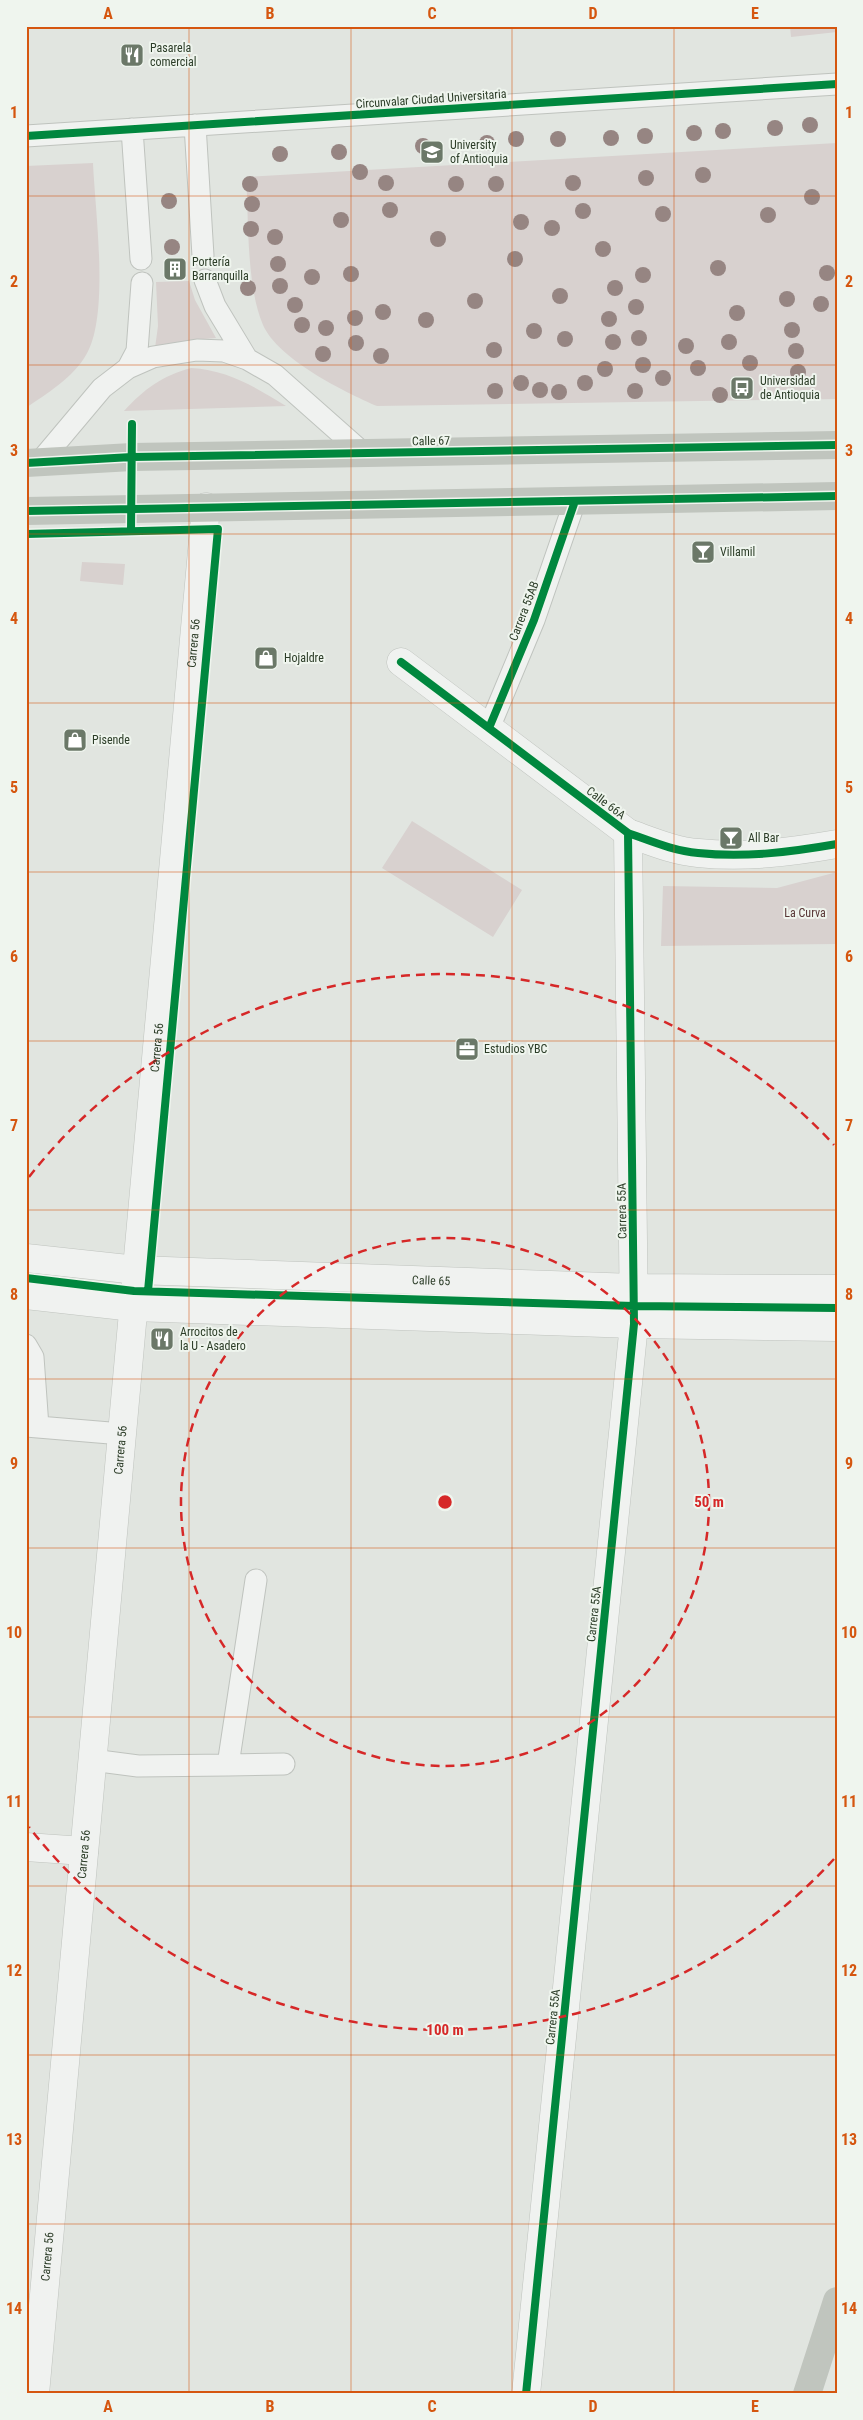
<svg xmlns="http://www.w3.org/2000/svg" width="863" height="2420" font-family="'Roboto Condensed',sans-serif">
<style>
.green{fill:#d8d1cf}
.lines{fill:none;stroke-linecap:round;stroke-linejoin:round}
.service-casing{stroke:#bfc3be;stroke-width:23}
.minor-casing{stroke:#bfc3be;stroke-width:29}
.tertiary-casing{stroke:#bfc3be;stroke-width:29}
.service{stroke:#f0f2f0;stroke-width:21}
.minor{stroke:#f0f2f0;stroke-width:28}
.tertiary{stroke:#f0f2f0;stroke-width:28}
.secondary{stroke:#c0c5be;stroke-width:28}
.cycleway-casing{stroke:#eff5ee;stroke-width:11}
.cycleway{stroke:#00873e;stroke-width:8}
.tree{fill:#968582}
.grid{fill:none;stroke:#d5560f;stroke-width:1;stroke-opacity:0.55}
.ring{fill:none;stroke:#d62828;stroke-width:2.5;stroke-dasharray:9 6}
.labels{text-anchor:middle;dominant-baseline:central;stroke-width:4;stroke-linejoin:round;paint-order:stroke}
.poi-label{font-size:12px;fill:#2c3d28;stroke:#eff5ee;text-anchor:start}
.street-label{font-size:12px;fill:#2c3d28;stroke:#eff5ee}
.park-label{font-size:12px;fill:#583636;stroke:#eff5ee}
.centre{fill:#d62828;stroke:#eff5ee;stroke-width:2.5}
.ring-label{font-size:15px;text-anchor:middle;font-weight:bold;fill:#d62828;stroke:#eff5ee;stroke-width:4;stroke-linejoin:round;paint-order:stroke}
.neatline{fill:none;stroke:#d5560f;stroke-width:2}
.grid-label{font-size:16px;text-anchor:middle;font-weight:bold;fill:#d5560f}
</style>
<rect width="100%" height="100%" fill="#e1e5e0"/>
<path class="green" d="M790,26H837V32L791,37Z
M837,143V399L377,406C344,392 278,359 263,325C246,285 249,221 246,177Z
M93,163C95,210 110,315 86,355C74,377 46,394 26,408V166Z
M189,281L195,300L216,338L191,340L155,348L158,326L156,282Z
M191,368C228,370 255,387 286,406L124,411C144,389 162,376 191,368Z
M82,562L125,564L123,585L80,581Z
M412,821L522,890L493,937L382,868Z
M837,872V944L661,946L663,886L777,888Z"/>
<g class="lines">
<g class="service-casing">
<path id="service" d="M195,125L203,256
M132,129L141,259
M26,136L837,84
M205,280L215,306L247,359
M128,368L137,351L142,283
M39,463L102,388L128,368L153,357L197,350L224,351L247,359L275,375L363,453
M489,728L534,620L575,501
M26,1345L33,1357L38,1427
M26,1426L122,1434
M92,1760L138,1766L228,1765L256,1580
M228,1765L284,1764"/>
</g>
<g class="minor-casing">
<g id="minor">
<path d="M401,662L628,833C651,841 674,851 698,853C745,858 791,852 837,844"/>
<path d="M26,1847L84,1851"/>
<path id="s1" d="M35,2394L206,507"/>
<path d="M526,2394L634,1324L628,833"/>
</g>
</g>
<g class="tertiary-casing">
<g id="tertiary">
<path id="s2" d="M26,1258L137,1270L634,1288L837,1289"/>
<path d="M26,1295L133,1307L634,1324L837,1327"/>
</g>
</g>
<use href="#service" class="service"/>
<use href="#minor" class="minor"/>
<use href="#tertiary" class="tertiary"/>
<path class="secondary" d="M26,463L132,457L837,445
M26,511L837,496
M807,2394L837,2301"/>
<g class="cycleway-casing">
<path id="cycleway" d="M26,136L837,84
M26,463L132,457L837,445
M26,511L837,496
M131,531L132,424
M26,534L218,529L148,1291
M401,662L628,833C651,841 674,851 698,853C745,858 791,852 837,844
M489,728L534,620L575,501
M26,1278L134,1291L634,1306L837,1308
M526,2394L634,1324L628,833"/>
</g>
<use href="#cycleway" class="cycleway"/>
</g>
<g class="tree">
<circle cx="810" cy="125" r="8"/>
<circle cx="775" cy="128" r="8"/>
<circle cx="723" cy="131" r="8"/>
<circle cx="694" cy="133" r="8"/>
<circle cx="645" cy="136" r="8"/>
<circle cx="611" cy="138" r="8"/>
<circle cx="516" cy="139" r="8"/>
<circle cx="558" cy="139" r="8"/>
<circle cx="487" cy="143" r="8"/>
<circle cx="423" cy="146" r="8"/>
<circle cx="339" cy="152" r="8"/>
<circle cx="280" cy="154" r="8"/>
<circle cx="360" cy="172" r="8"/>
<circle cx="703" cy="175" r="8"/>
<circle cx="646" cy="178" r="8"/>
<circle cx="386" cy="183" r="8"/>
<circle cx="573" cy="183" r="8"/>
<circle cx="250" cy="184" r="8"/>
<circle cx="456" cy="184" r="8"/>
<circle cx="496" cy="184" r="8"/>
<circle cx="812" cy="197" r="8"/>
<circle cx="169" cy="201" r="8"/>
<circle cx="252" cy="204" r="8"/>
<circle cx="390" cy="210" r="8"/>
<circle cx="583" cy="211" r="8"/>
<circle cx="663" cy="214" r="8"/>
<circle cx="768" cy="215" r="8"/>
<circle cx="341" cy="220" r="8"/>
<circle cx="521" cy="222" r="8"/>
<circle cx="552" cy="228" r="8"/>
<circle cx="251" cy="229" r="8"/>
<circle cx="275" cy="237" r="8"/>
<circle cx="438" cy="239" r="8"/>
<circle cx="172" cy="247" r="8"/>
<circle cx="603" cy="249" r="8"/>
<circle cx="515" cy="259" r="8"/>
<circle cx="278" cy="264" r="8"/>
<circle cx="718" cy="268" r="8"/>
<circle cx="827" cy="273" r="8"/>
<circle cx="351" cy="274" r="8"/>
<circle cx="643" cy="275" r="8"/>
<circle cx="312" cy="277" r="8"/>
<circle cx="280" cy="286" r="8"/>
<circle cx="248" cy="288" r="8"/>
<circle cx="615" cy="288" r="8"/>
<circle cx="560" cy="296" r="8"/>
<circle cx="787" cy="299" r="8"/>
<circle cx="475" cy="301" r="8"/>
<circle cx="821" cy="304" r="8"/>
<circle cx="295" cy="305" r="8"/>
<circle cx="636" cy="307" r="8"/>
<circle cx="383" cy="312" r="8"/>
<circle cx="737" cy="313" r="8"/>
<circle cx="355" cy="318" r="8"/>
<circle cx="609" cy="319" r="8"/>
<circle cx="426" cy="320" r="8"/>
<circle cx="302" cy="325" r="8"/>
<circle cx="326" cy="328" r="8"/>
<circle cx="792" cy="330" r="8"/>
<circle cx="534" cy="331" r="8"/>
<circle cx="639" cy="338" r="8"/>
<circle cx="565" cy="339" r="8"/>
<circle cx="613" cy="342" r="8"/>
<circle cx="729" cy="342" r="8"/>
<circle cx="356" cy="343" r="8"/>
<circle cx="686" cy="346" r="8"/>
<circle cx="494" cy="350" r="8"/>
<circle cx="796" cy="351" r="8"/>
<circle cx="323" cy="354" r="8"/>
<circle cx="381" cy="356" r="8"/>
<circle cx="750" cy="363" r="8"/>
<circle cx="643" cy="365" r="8"/>
<circle cx="698" cy="368" r="8"/>
<circle cx="605" cy="369" r="8"/>
<circle cx="798" cy="372" r="8"/>
<circle cx="663" cy="378" r="8"/>
<circle cx="521" cy="383" r="8"/>
<circle cx="585" cy="383" r="8"/>
<circle cx="743" cy="389" r="8"/>
<circle cx="540" cy="390" r="8"/>
<circle cx="495" cy="391" r="8"/>
<circle cx="635" cy="391" r="8"/>
<circle cx="559" cy="392" r="8"/>
<circle cx="720" cy="395" r="8"/>
</g>
<path class="grid" d="M189,26V2394M351,26V2394M512,26V2394M674,26V2394M26,196H837M26,365H837M26,534H837M26,703H837M26,872H837M26,1041H837M26,1210H837M26,1379H837M26,1548H837M26,1717H837M26,1886H837M26,2055H837M26,2224H837"/>
<g class="ring">
<circle cx="445" cy="1502" r="264"/>
<path d="M834 1859A528 528 0 0 1 29 1827M29 1177A528 528 0 0 1 834 1145"/>
</g>
<defs>
<g id="restaurant-square" transform="scale(1.25)"><rect x="-9" y="-9" width="18" height="18" rx="4" fill="#6b7868" stroke="#eff5ee"/><path d="M-5-6h1v4h1v-4h1v4h1v-4h1v5L-1.5 .5V6h-2V.5L-5-1ZM5-6V6H3V1.5H1.5Q1.5-4 5-6Z" fill="#fff"/></g>
<g id="university-square" transform="scale(1.25)"><rect x="-9" y="-9" width="18" height="18" rx="4" fill="#6b7868" stroke="#eff5ee"/><path d="M0-5L7-2L0 1L-7-2ZM-4 1L0 2.5L4 1V4Q0 6-4 4Z" fill="#fff"/></g>
<g id="building-square" transform="scale(1.25)"><rect x="-9" y="-9" width="18" height="18" rx="4" fill="#6b7868" stroke="#eff5ee"/><path d="M-4-6H4V6H1V3H-1V6H-4ZM-2.5-4.3h1.7v1.8h-1.7ZM.8-4.3h1.7v1.8H.8ZM-2.5-1h1.7V.8h-1.7ZM.8-1h1.7V.8H.8Z" fill="#fff"/></g>
<g id="bus-square" transform="scale(1.25)"><rect x="-9" y="-9" width="18" height="18" rx="4" fill="#6b7868" stroke="#eff5ee"/><path d="M-5-6H5V4H4V6H2V4H-2V6H-4V4H-5ZM-3.5-4V0h7V-4ZM-3.5 1.2v1.5H-2V1.2ZM2 1.2v1.5H3.5V1.2Z" fill="#fff"/></g>
<g id="bar-square" transform="scale(1.25)"><rect x="-9" y="-9" width="18" height="18" rx="4" fill="#6b7868" stroke="#eff5ee"/><path d="M-6-5H6L.8 .8V4.5H3.5V6h-7V4.5H-.8V.8Z" fill="#fff"/></g>
<g id="shop-square" transform="scale(1.25)"><rect x="-9" y="-9" width="18" height="18" rx="4" fill="#6b7868" stroke="#eff5ee"/><path d="M-5-2.5h2.3a2.7 3.5 0 0 1 5.4 0H5L5.5 6h-11ZM-1.5-2.5h3a1.5 2.3 0 0 0-3 0Z" fill="#fff"/></g>
<g id="office-square" transform="scale(1.25)"><rect x="-9" y="-9" width="18" height="18" rx="4" fill="#6b7868" stroke="#eff5ee"/><path d="M-6-3h4V-5.5h4V-3h4V5H-6ZM-1-4.5V-3h2v-1.5ZM-6 0V1H6V0Z" fill="#fff"/></g>
</defs>
<g fill-rule="evenodd">
<use href="#restaurant-square" x="132" y="55"/>
<use href="#university-square" x="432" y="152"/>
<use href="#building-square" x="175" y="269"/>
<use href="#bus-square" x="742" y="388"/>
<use href="#bar-square" x="703" y="552"/>
<use href="#shop-square" x="266" y="658"/>
<use href="#shop-square" x="75" y="740"/>
<use href="#bar-square" x="731" y="838"/>
<use href="#office-square" x="467" y="1049"/>
<use href="#restaurant-square" x="162" y="1339"/>
</g>
<g class="labels">
<g class="poi-label">
<text x="150" y="48">Pasarela<tspan x="150" dy="14">comercial</tspan></text>
<text x="450" y="145">University<tspan x="450" dy="14">of Antioquia</tspan></text>
<text x="192" y="262">Portería<tspan x="192" dy="14">Barranquilla</tspan></text>
<text x="760" y="381">Universidad<tspan x="760" dy="14">de Antioquia</tspan></text>
<text x="720" y="552">Villamil</text>
<text x="284" y="658">Hojaldre</text>
<text x="92" y="740">Pisende</text>
<text x="748" y="838">All Bar</text>
<text x="484" y="1049">Estudios YBC</text>
<text x="180" y="1332">Arrocitos de<tspan x="180" dy="14">la U - Asadero</tspan></text>
</g>
<g class="street-label">
<text transform="translate(431 99) rotate(-4)">Circunvalar Ciudad Universitaria</text>
<text transform="translate(431 441) rotate(-1)">Calle 67</text>
<text transform="translate(524 611) rotate(-69)">Carrera 55AB</text>
<text stroke="none"><textPath href="#s1" startOffset="1758">Carrera 56</textPath></text>
<text transform="translate(606 803) rotate(37)">Calle 66A</text>
<text stroke="none"><textPath href="#s1" startOffset="1352">Carrera 56</textPath></text>
<text transform="translate(622 1211) rotate(-91)">Carrera 55A</text>
<text stroke="none"><textPath href="#s2" startOffset="406">Calle 65</textPath></text>
<text stroke="none"><textPath href="#s1" startOffset="948">Carrera 56</textPath></text>
<text transform="translate(594 1614) rotate(-84)">Carrera 55A</text>
<text stroke="none"><textPath href="#s1" startOffset="542">Carrera 56</textPath></text>
<text transform="translate(553 2017) rotate(-84)">Carrera 55A</text>
<text stroke="none"><textPath href="#s1" startOffset="138">Carrera 56</textPath></text>
</g>
<g class="park-label">
<text x="805" y="913">La Curva</text>
</g>
</g>
<circle cx="445" cy="1502" r="8" class="centre"/>
<g class="ring-label">
<text x="709" y="1507">50 m</text>
<text x="445" y="2035">100 m</text>
</g>
<rect width="863" height="2420" fill="none" stroke="#eff5ee" stroke-width="55"/>
<rect x="28" y="28" width="808" height="2364" class="neatline"/>
<g class="grid-label">
<text x="108" y="19">A</text>
<text x="270" y="19">B</text>
<text x="432" y="19">C</text>
<text x="593" y="19">D</text>
<text x="755" y="19">E</text>
<text x="14" y="118">1</text>
<text x="849" y="118">1</text>
<text x="14" y="287">2</text>
<text x="849" y="287">2</text>
<text x="14" y="456">3</text>
<text x="849" y="456">3</text>
<text x="14" y="624">4</text>
<text x="849" y="624">4</text>
<text x="14" y="793">5</text>
<text x="849" y="793">5</text>
<text x="14" y="962">6</text>
<text x="849" y="962">6</text>
<text x="14" y="1131">7</text>
<text x="849" y="1131">7</text>
<text x="14" y="1300">8</text>
<text x="849" y="1300">8</text>
<text x="14" y="1469">9</text>
<text x="849" y="1469">9</text>
<text x="14" y="1638">10</text>
<text x="849" y="1638">10</text>
<text x="14" y="1807">11</text>
<text x="849" y="1807">11</text>
<text x="14" y="1976">12</text>
<text x="849" y="1976">12</text>
<text x="14" y="2145">13</text>
<text x="849" y="2145">13</text>
<text x="14" y="2314">14</text>
<text x="849" y="2314">14</text>
<text x="108" y="2412">A</text>
<text x="270" y="2412">B</text>
<text x="432" y="2412">C</text>
<text x="593" y="2412">D</text>
<text x="755" y="2412">E</text>
</g>
</svg>
